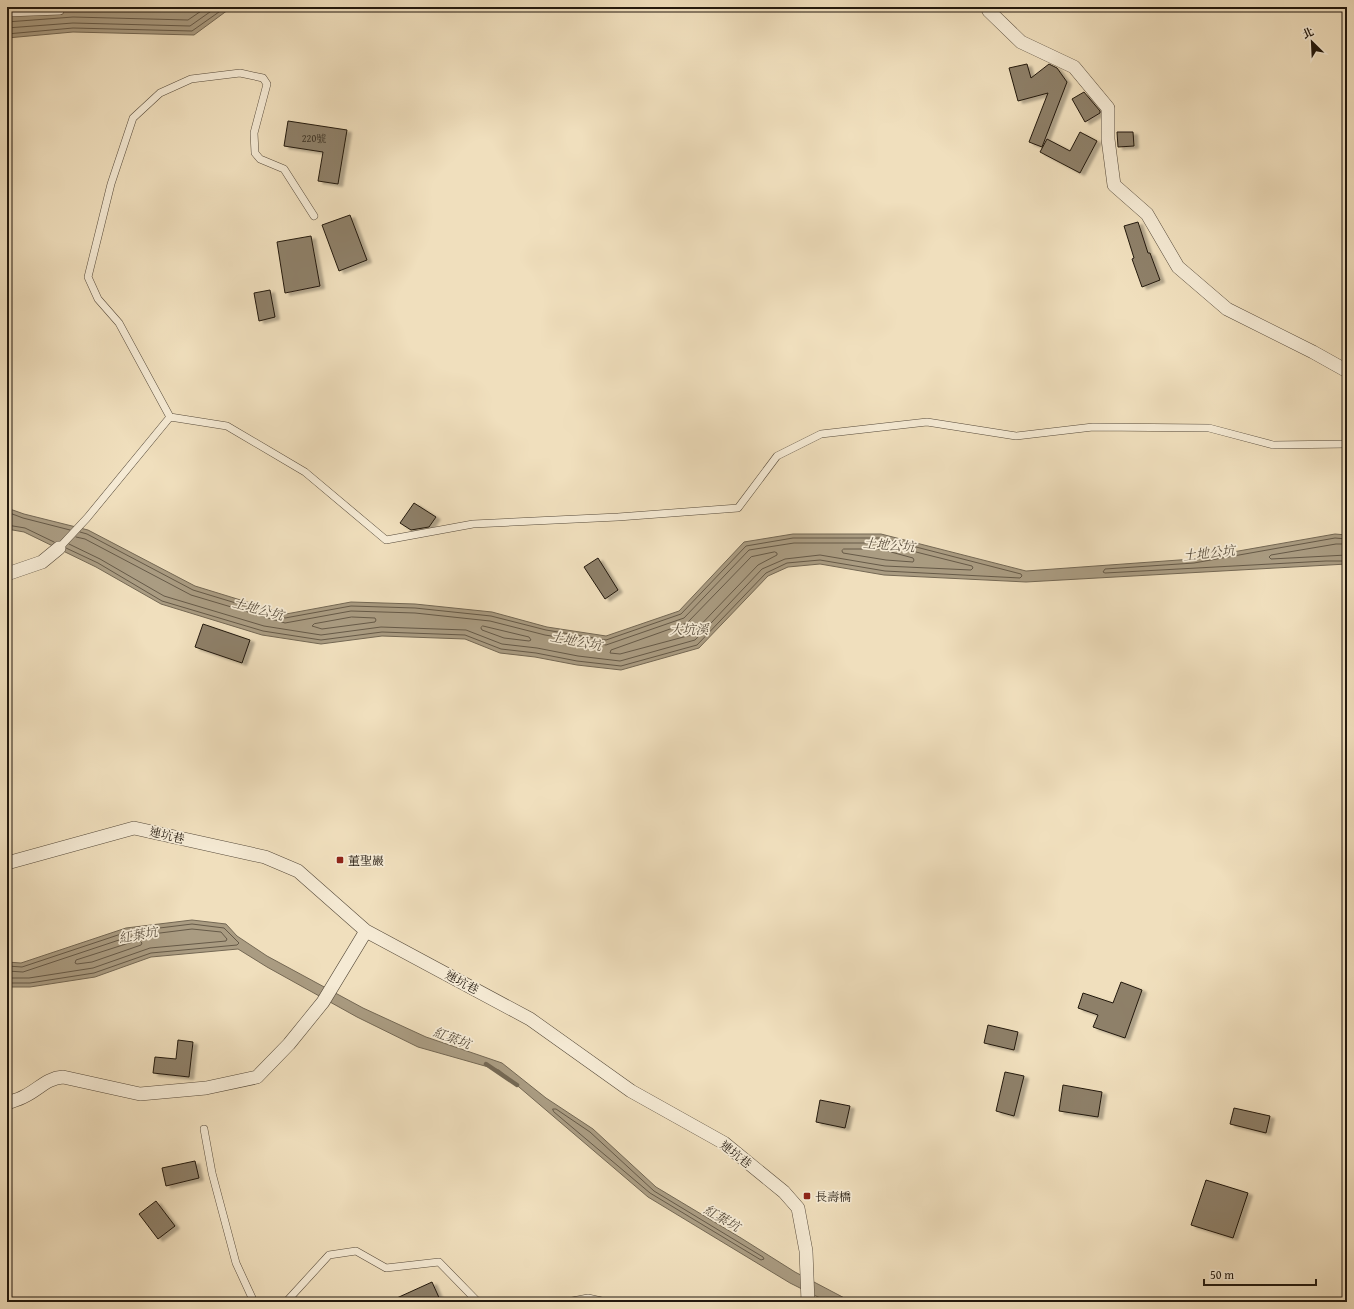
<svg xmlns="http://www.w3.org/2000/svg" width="1354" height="1309" font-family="'Gentium Book Plus','Noto Serif TC',serif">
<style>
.water{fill:#aa9c82;stroke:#746854}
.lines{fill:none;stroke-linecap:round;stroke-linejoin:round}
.shore{stroke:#665a48;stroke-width:1}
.stream{stroke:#746854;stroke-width:4.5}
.building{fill:#8e8069;stroke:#23190e;filter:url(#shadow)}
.lane-casing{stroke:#564a3a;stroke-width:8}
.street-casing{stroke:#564a3a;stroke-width:14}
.lane{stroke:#f5ead4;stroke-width:7}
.street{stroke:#f5ead4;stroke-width:13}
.poi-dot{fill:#8f2418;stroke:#f5ead4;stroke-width:1.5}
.labels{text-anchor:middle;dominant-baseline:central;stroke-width:3.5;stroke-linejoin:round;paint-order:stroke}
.number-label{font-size:10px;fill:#3e3325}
.street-label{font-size:12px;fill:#23190e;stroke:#f5ead4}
.poi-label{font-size:12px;fill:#23190e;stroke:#f5ead4;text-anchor:start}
.water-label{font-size:13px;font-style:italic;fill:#594d3c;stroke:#f5ead4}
</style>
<defs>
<filter id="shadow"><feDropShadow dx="4.5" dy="2.5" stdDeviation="1" flood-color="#0004"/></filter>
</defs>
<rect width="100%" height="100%" fill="#f0dfbd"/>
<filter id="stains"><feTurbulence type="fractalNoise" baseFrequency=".005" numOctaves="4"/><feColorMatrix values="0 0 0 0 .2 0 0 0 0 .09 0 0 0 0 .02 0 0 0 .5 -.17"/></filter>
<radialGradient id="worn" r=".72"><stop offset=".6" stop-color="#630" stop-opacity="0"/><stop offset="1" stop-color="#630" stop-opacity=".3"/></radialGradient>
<path class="water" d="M7,7H232L194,35L73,32L7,38Z
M7,508L24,514L88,530L195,586L286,614L351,602L415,604L492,612L547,627L606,636L679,611L744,542L793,534H881L1026,571L1193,559L1335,534L1347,535V564L1026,582L884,575L820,564L788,567L768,576L699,648L621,670L577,665L535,657L500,653L465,639L382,636L321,644L262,635L161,604L96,567L24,532L7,529Z
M192,920L226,924L237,936L267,956L363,1008L426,1037L502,1063L546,1098L593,1129L656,1187L741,1238L795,1272L852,1302H828L790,1283L648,1197L499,1070L418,1047L357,1017L267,967L238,949L151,957L95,977L30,987H7V962L21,963L126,928Z"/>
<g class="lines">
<path class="shore" d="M7,22L73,17L188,20L207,7
M7,28L73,23L190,26L217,7
M7,34L73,28L192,31L226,7
M7,512L23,518L70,530
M7,525L25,528L54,542
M1347,539L1335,538L1194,563L1105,569L1103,572L1105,573L1326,561H1347
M69,544L100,559L164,596L264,626L321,635L381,627L466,630L502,644L537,648L578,656L620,661L695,640L762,569L785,559L820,555L885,566L971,570L973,568L972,566L880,543H794L749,550L684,618L606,645L545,635L490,621L415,613L351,611L285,623L191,595L85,539L76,537
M1347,544H1336L1271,555L1269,557L1271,559L1347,555
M66,548L98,563L162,601L263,631L321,640L382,632L465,635L501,649L536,653L577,661L621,666L697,645L766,573L787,563L820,560L885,571L1020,578L1022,576L1021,574L881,538H793L746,546L681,614L606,640L546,630L491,616L415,608L351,606L285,618L193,590L87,534L80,532
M844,549H880L913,558L914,560L913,562L886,560L843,553L842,551Z
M775,552L777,553V555L758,565L691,635L620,654L610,653L611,650L687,623L751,557Z
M352,617L375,618L376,620L375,622L322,629L312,626L314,624Z
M483,626L529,637L531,640L529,641L504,638L482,630L481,628Z
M140,941L142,943L141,945L92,962L77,964L75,963L76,960L129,943Z
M7,966L22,967L127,932L192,924L224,928L239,943L237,945L151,953L94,973L30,983H7
M7,971L23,972L128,937L192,929L221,932L227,939L226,941L150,948L93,968L29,978H7
M553,1109H556L590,1132L654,1191L763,1257L764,1259L761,1260L650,1193L554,1112Z"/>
<path class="stream" d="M486,1064L517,1085"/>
</g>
<path class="building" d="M1027,64L1031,78L1049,64L1057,68L1067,82L1042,147L1029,142L1048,93L1018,101L1009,68Z
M1084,92L1100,111V113L1085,122L1072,99Z
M288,121L347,130L338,184L318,181L323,152L284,146Z
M1080,132L1097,141L1080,173L1040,152L1047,139L1070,151Z
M1117,132H1133L1134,146L1118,147Z
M350,215L367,260L339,271L322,225Z
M1138,222L1148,253H1150L1160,280L1142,287L1132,259L1134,258L1124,226Z
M311,236L320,286L285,293L277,242Z
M270,290L275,317L259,321L254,293Z
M414,503L436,517L429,527L411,530L400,523Z
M598,558L618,590L605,599L584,567Z
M203,624L250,640L242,663L195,647Z
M1121,982L1142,990L1125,1038L1093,1027L1098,1015L1078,1008L1083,993L1113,1003Z
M988,1025L1018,1032L1014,1050L984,1043Z
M178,1040L193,1042L189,1077L153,1073L155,1057L176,1059Z
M1005,1072L1024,1076L1014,1116L996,1111Z
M1063,1085L1102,1092L1098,1117L1059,1111Z
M820,1100L850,1106L845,1128L816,1122Z
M1234,1108L1270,1116L1266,1133L1230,1124Z
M195,1161L199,1178L166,1186L162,1168Z
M1206,1180L1248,1193L1233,1238L1191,1225Z
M156,1201L175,1226L158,1239L139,1214Z
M432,1282L441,1302H388Z"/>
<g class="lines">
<g class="lane-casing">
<path id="lane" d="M7,13L60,11
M170,417L227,426L305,472L386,540L473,524L618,517L738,508L777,456L821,434L927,422L1016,436L1093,427L1209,428L1273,445L1347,444
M59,548L87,518L170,417L119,323L98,299L88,277L111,184L133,118L160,93L191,79L240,73L263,78L267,84L254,133L255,153L260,159L284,169L314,216
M204,1129L212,1173L236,1263L254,1302
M286,1302L329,1255L356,1251L386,1268L439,1262L478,1302
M567,1302L588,1298L606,1302"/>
</g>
<g class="street-casing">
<path id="street" d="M987,7L989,11L1021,42L1074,67L1108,108V139L1114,185L1147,214L1178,267L1227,309L1313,352L1347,371
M7,573H10L42,562L59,548
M7,863L134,828L265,857L298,871L366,931L530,1019L631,1091L724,1143L784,1192L798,1208L806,1251L808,1302
M7,1103C13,1101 20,1099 25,1096C39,1089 47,1078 63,1077L140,1094L206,1088L257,1077L289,1044L323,1002L366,931"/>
</g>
<use href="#lane" class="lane"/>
<use href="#street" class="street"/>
</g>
<g class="poi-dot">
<rect x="336" y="856" width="8" height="8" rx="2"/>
<rect x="803" y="1192" width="8" height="8" rx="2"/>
</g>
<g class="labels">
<g class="number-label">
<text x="314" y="138">220號</text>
</g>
<g class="street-label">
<text transform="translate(167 835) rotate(13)">連坑巷</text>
<text transform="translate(462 982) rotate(28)">連坑巷</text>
<text transform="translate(736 1154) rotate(38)">連坑巷</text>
</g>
<g class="poi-label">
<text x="348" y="860">董聖巖</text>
<text x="815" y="1196">長壽橋</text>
</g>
<g class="water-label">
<text transform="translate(889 545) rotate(5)">土地公坑</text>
<text transform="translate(1209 553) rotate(-6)">土地公坑</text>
<text transform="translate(258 609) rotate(15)">土地公坑</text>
<text x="689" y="629">大坑溪</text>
<text transform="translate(576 641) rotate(11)">土地公坑</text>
<text transform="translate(138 935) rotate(-10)">紅葉坑</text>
<text transform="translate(452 1038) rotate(20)">紅葉坑</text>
<text transform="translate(722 1218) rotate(30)">紅葉坑</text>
</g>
</g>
<rect width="1354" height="1309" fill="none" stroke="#f0dfbd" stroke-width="24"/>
<rect x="8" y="8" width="1338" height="1293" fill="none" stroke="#23190e" stroke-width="2"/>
<rect x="12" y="12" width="1330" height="1285" fill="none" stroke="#23190e"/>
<g transform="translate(1312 42) rotate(336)" stroke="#f5ead4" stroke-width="3" paint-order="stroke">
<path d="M0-3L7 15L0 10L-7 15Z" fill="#23190e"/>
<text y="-6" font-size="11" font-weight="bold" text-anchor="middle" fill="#23190e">北</text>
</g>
<path d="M1204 1279v6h112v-6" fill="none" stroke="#23190e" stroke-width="2"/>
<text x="1210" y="1279" font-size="12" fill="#23190e" stroke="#f5ead4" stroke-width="3" paint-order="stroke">50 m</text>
<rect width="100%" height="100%" filter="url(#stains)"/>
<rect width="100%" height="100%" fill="url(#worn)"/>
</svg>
